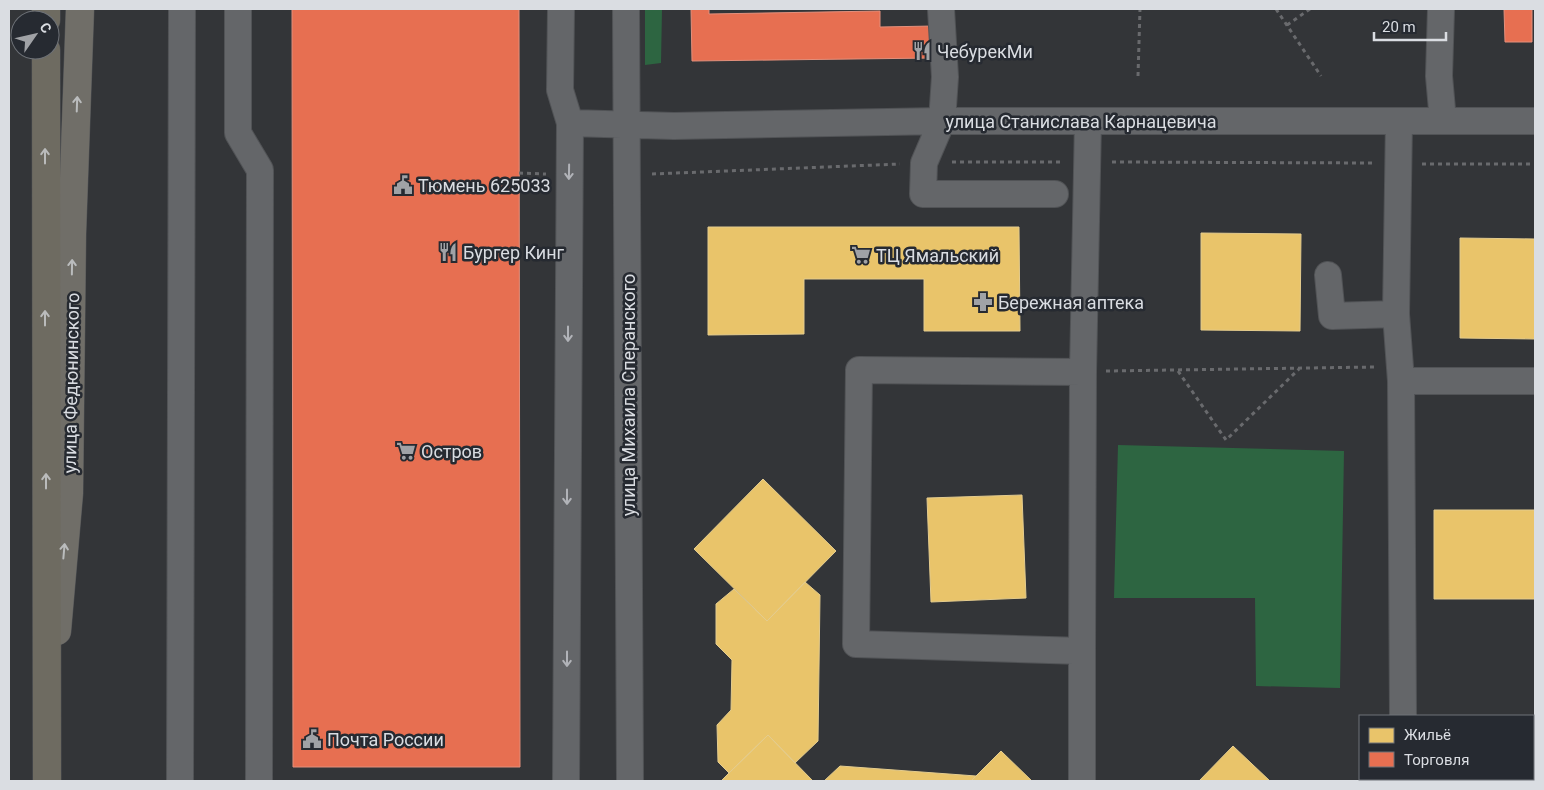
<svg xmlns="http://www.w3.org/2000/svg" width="1544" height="790" font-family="Roboto,sans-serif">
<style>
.green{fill:#2d6541}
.homes{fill:#e9c46a;stroke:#e4cc8e}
.shops{fill:#e76f51;stroke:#e3907c}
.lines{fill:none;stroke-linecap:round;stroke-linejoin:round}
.minor-casing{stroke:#515356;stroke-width:28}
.major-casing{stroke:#515356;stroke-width:29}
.highway-casing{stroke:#515356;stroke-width:29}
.path{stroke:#696a6d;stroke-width:3;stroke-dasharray:4 4;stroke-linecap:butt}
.minor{stroke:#646669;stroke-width:26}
.major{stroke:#706e68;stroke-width:28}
.highway{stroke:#6e6b61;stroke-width:28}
.oneway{stroke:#babcbd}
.oneway2{stroke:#babbbb}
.oneway3{stroke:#b1b3b8}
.labels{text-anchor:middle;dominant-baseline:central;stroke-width:5;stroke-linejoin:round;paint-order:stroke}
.poi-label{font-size:18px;fill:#dadde2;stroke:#262a31;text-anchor:start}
.street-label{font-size:18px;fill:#dadde2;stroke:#262a31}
</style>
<rect width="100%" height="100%" fill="#333538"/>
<path class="green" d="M645,9H662L661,63L645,65Z
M1118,445L1344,451L1340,688L1256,686L1255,598H1114Z"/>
<path class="homes" d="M708,227H1019L1020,331H924V279H804V334L708,335Z
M1201,233L1301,234L1300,331L1201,330Z
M1460,238L1535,239V339L1460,338Z
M763,479L836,551L767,621L694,549Z
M1022,495L1026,598L931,602L927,498Z
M1434,510H1535V599H1434Z
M805,582L820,595L818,741L795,763L768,735L729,773L718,762L717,725L731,710L732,660L716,644V604L734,589L767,621Z
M768,735L813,781H721L729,773Z
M1233,746L1270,781H1199Z
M1001,751L1032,781H971Z
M840,766L976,776L971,781H824Z
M1533,774H1535V781H1444V779H1533Z"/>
<path class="shops" d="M292,9H519L520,767H293Z
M691,9H709V14L880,11V27L933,26V58L692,61Z
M1504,9H1532V42H1505Z"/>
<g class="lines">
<g class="minor-casing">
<path id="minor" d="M238,9V133L260,170L259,781
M561,9L560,90L570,123L566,781
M626,9L630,781
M941,9L945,77L942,121L924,163L923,194H1055
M1441,9L1439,76L1443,121
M1399,121L1396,314L1401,381L1403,716
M570,123L674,126L942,121H1535
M1328,275L1332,316L1396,314
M1401,381H1535
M1082,651L1083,372
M1533,732H1535
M1404,779L1405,781
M180,781L182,9
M1082,781V651L856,644L859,370L1083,372L1088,121"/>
</g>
<g class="major-casing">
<path id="major" d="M57,631L69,493L72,234L80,9"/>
</g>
<g class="highway-casing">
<path id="highway" d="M46,20V9
M46,50L47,781"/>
</g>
<path class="path" d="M1276,9L1321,76
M1287,25L1310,9
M1138,76L1140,9
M952,162H1063
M1112,162L1373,163
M1422,164H1535
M519,173L546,174
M652,174L900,164
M1106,371L1375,367
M1178,371L1226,440L1299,369"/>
<use href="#minor" class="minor"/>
<use href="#major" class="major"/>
<use href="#highway" class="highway"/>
</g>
<defs><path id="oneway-shaft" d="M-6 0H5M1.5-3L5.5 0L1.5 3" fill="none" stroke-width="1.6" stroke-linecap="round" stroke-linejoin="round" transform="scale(1.25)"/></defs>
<g class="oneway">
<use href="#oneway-shaft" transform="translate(77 104) rotate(-88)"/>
<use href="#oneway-shaft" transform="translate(72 267) rotate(-89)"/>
<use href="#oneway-shaft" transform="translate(64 551) rotate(-85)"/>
</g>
<g class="oneway2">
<use href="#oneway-shaft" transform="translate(45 156) rotate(-90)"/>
<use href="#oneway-shaft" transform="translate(45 318) rotate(-90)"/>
<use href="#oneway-shaft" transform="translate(46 481) rotate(-90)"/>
</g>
<g class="oneway3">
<use href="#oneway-shaft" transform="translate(569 172) rotate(91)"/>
<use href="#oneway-shaft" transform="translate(568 334) rotate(90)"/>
<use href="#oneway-shaft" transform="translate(567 497) rotate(90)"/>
<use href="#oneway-shaft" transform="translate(567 659) rotate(90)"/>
</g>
<defs>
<g id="restaurant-bare" transform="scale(1.5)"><path d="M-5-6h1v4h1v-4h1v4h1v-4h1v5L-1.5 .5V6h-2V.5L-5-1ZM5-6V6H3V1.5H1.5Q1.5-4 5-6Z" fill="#a0a2a6" stroke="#262a31" stroke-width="2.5" paint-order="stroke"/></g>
<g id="civic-bare" transform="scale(1.5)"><path d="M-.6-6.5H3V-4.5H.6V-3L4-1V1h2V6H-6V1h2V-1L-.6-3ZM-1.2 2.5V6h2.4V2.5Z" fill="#a0a2a6" stroke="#262a31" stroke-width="2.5" paint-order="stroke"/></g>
<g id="supermarket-bare" transform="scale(1.5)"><path d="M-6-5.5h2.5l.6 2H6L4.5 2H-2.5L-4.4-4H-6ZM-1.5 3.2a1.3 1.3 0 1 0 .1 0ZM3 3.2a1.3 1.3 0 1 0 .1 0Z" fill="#a0a2a6" stroke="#262a31" stroke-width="2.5" paint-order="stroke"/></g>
<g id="pharmacy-bare" transform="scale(1.5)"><path d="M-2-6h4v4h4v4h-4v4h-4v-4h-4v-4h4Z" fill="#a0a2a6" stroke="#262a31" stroke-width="2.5" paint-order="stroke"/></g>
</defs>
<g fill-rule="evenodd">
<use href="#restaurant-bare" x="922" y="51"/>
<use href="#civic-bare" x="403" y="185"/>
<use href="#restaurant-bare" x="448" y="252"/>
<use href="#supermarket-bare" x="861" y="255"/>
<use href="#pharmacy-bare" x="983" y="302"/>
<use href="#supermarket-bare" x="406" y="451"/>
<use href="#civic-bare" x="312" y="739"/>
</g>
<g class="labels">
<g class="poi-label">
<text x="937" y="51">ЧебурекМи</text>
<text x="418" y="185">Тюмень 625033</text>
<text x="463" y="252">Бургер Кинг</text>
<text x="876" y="255">ТЦ Ямальский</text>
<text x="998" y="302">Бережная аптека</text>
<text x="421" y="451">Остров</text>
<text x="327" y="739">Почта России</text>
</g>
<g class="street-label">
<text x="1081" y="121">улица Станислава Карнацевича</text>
<text transform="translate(71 383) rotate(-89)">улица Федюнинского</text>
<text transform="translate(628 395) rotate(-90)">улица Михаила Сперанского</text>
</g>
</g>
<rect width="1544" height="790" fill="none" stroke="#dadde2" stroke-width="20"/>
<rect x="1359" y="715" width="175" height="65" fill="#262a31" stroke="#6e7278"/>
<rect x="1369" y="728" width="25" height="15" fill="#e9c46a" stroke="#6e7278"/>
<text x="1404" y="740" font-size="15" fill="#dadde2">Жильё</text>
<rect x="1369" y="752" width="25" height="15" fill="#e76f51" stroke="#6e7278"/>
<text x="1404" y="765" font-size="15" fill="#dadde2">Торговля</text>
<g transform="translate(35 35) rotate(56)"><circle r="24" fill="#262a31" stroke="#6e7278"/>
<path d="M0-4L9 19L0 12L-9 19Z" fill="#a0a2a6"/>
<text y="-8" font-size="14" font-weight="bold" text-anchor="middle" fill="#dadde2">С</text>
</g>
<path d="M1374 32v8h72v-8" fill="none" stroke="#dadde2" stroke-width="2.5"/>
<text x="1382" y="32" font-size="15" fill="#dadde2" stroke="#262a31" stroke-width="4" paint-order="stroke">20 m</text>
</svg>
